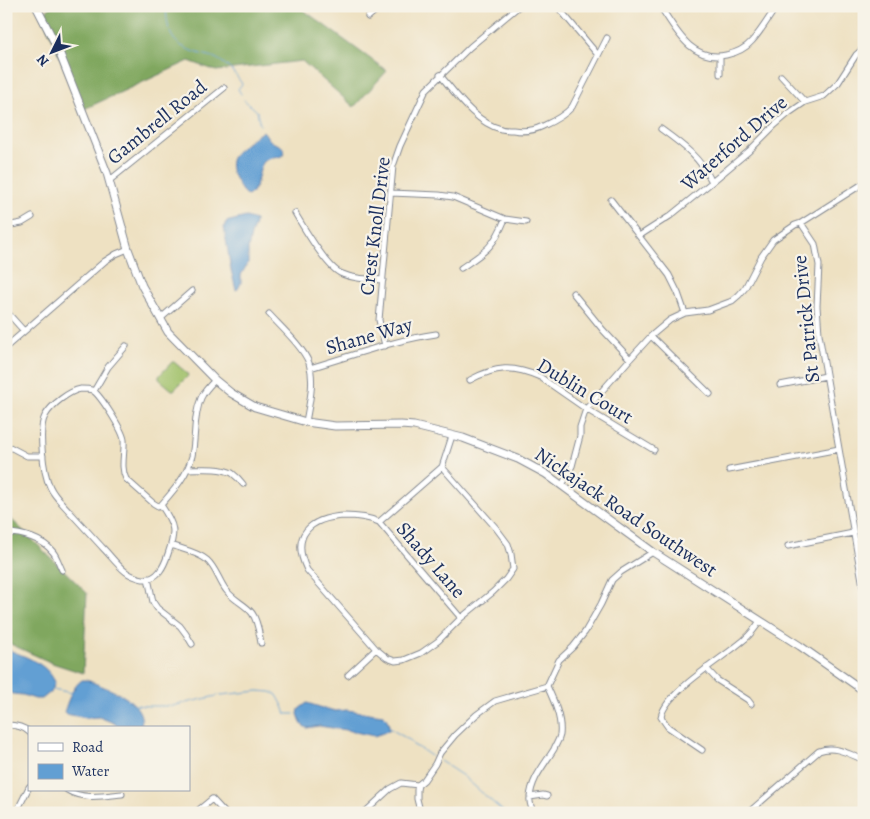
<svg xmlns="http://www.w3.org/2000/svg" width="870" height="819" font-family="Alegreya,serif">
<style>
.green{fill:#a1c16a;stroke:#5e7864}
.forest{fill:#80a75e;stroke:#4e6b5e}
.water{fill:#629fd3;stroke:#3e6798}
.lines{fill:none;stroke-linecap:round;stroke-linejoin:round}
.stream{stroke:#629fd3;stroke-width:1}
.street-casing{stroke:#848890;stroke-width:7}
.secondary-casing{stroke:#848890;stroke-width:9}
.street{stroke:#fff;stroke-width:5}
.secondary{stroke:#fff;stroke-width:7}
.labels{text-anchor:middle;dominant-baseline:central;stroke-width:4.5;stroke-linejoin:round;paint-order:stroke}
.street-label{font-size:20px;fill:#1b2f5e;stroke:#f7f3e8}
</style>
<rect width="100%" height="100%" fill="#f7f3e8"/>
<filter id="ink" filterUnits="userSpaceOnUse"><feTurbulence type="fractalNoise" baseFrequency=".02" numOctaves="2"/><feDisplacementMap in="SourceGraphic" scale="10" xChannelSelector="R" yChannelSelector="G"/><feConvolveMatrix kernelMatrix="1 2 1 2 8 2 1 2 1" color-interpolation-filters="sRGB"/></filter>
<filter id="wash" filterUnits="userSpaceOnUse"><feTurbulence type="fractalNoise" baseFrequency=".0096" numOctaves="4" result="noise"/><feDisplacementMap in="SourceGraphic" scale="20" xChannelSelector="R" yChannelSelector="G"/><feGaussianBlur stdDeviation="1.12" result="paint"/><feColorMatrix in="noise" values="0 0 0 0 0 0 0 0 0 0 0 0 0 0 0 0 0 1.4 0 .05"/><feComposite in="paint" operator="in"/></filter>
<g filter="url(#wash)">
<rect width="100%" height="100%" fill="#eee1c2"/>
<path class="green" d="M172,362H174L187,373L188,376L174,390H172L159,379V376Z"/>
<path class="forest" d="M52,6H298L387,71L354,107L302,61L216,71L189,61L82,110L42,15Z
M6,514L87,593L83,673L52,663L6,642Z"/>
<path class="water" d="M263,131C266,134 267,138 271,141C277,146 283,142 285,154C278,159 271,157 266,160C256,166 261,188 248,196C242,193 239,186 236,180C233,175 229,168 231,161C232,152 255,137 263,131Z
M246,217L255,220V224L251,235L248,249V263L241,275V283L238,289L236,290L231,270L224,227L226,222Z
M6,649C24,656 47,663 55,682L52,691L42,699H35L23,695L13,694L6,691Z
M82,680H87C107,689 147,699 141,727L119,728L114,723L99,717L86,718L66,714L64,712C68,701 72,687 82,680Z
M307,703L326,709L336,711L347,710L383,715C387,718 390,725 389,730L383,733L374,736L346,730L319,726L307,728L302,725L298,714L299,709Z"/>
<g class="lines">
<path class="stream" d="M166,6C167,33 171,45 198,53C203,55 208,55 213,57C225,62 235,73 242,84L238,89L241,94
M244,100L257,111L260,125
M53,689L72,693
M135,705L147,706H172L221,695L258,691L271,692L277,695L283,706L286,714H294
M389,728L411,741L413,745L421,749L434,758
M440,761L463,776L505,813"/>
</g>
</g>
<g filter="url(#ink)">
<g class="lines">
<g class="street-casing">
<path id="street" d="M557,6L598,55
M660,6C676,30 691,62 726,55C736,53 745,49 752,41C762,30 769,17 777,6
M368,17L381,6
M720,74V56
M440,75C456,94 476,123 501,129C504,130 509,130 513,130C524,132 533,131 543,126C554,121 564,116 572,107L607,38
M781,76L805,102
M661,129C683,145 700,157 712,182
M110,180L224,88
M391,193L439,195L453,197L505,219L526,222
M611,200L669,275L678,293L685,313
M295,213C304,228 326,266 340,273C353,279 368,279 383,280
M801,223L815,244L819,265L817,306L819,334L864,592
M6,226L22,223L32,217
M639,236L670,216L712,182L749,151L775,125L789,113L805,102L824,96L838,83L856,55L864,48
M461,268C485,252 494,247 505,219
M573,293L603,330L630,359
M6,311L24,331
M269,314C281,327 303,347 309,363C315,382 309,404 306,422
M160,319L192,291
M651,336L710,394
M385,346L379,320L393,166L400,146L426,90L470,47L519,6
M6,347L105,261L116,254L128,249
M310,368C351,356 394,340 436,334
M470,380C496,366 513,365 540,377L586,409L654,450
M780,385L826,376
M81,389C84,389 89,389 92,390C100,394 123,431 124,440C125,453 120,467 126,479L153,503L158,506L161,505C175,526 176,531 168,554C164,566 158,580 143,579C138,578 130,575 126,572C117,565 110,555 102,547C91,535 80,523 69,511C62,503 54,496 50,487C43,473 38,429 45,416C51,405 69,391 81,389Z
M94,391L108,367L126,346
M452,436L442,467L496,528L508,544L511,554L513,569L506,579L493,592L461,618L438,641L421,653L404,660L395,661L387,658L376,649L307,570C290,535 310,518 344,516C356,516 368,517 379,522L461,618
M8,446L27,456H43
M187,469C201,469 219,467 232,473C236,476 240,480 243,484
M729,470L839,449
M562,485L565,480L572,466L580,436V427L586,409L630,359L651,336L670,320L685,313L708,310L732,301L739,295L745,288L761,257L773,240L795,225L801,223L864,183
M161,505C174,490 187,476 192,456C196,437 193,417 201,398C204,391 210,385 215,380
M379,522L442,467
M6,533C22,533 43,539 53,552C57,557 59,564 62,570
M171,545C182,549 198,552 207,560C216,568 219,581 226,590C233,600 245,604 252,613C258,621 259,633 261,643
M788,546L853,533
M148,578L153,602L157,608L180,626L186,634L192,644
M706,668L717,680L748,700L751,704
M348,675L376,649
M6,725C14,725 23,726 29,732
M702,750L668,727L661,717C665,692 725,657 745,639C751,634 756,627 760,621
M67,790C83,800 103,796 122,794
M530,797L543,795L547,796
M16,813L29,787
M195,813L212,799L225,813
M364,813L390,789L401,783L418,785
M422,813L419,807L417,799V790L418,785L424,780L435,764L440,753L455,735L476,715L495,701L547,686
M533,813C532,808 529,803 530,798C531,779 545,764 554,749C556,744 559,740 560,735C562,718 554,701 547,686L559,660L573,647L585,632L601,604L612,580L621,572L653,552
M748,813L819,751C835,745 849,754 864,760"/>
</g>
<g class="secondary-casing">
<path id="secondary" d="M36,6L58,49L107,173L128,249L142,286L168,332L215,380L231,393L255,407L306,422L335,426L401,425L414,426L463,438L518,459L546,474L653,552L800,646L864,691"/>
</g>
<use href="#street" class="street"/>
<use href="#secondary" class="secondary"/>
</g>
</g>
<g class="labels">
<g class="street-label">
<text transform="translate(157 122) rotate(-39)">Gambrell Road</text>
<text transform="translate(734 143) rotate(-41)">Waterford Drive</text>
<text transform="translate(375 226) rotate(-83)">Crest Knoll Drive</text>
<text transform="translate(806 319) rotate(-96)">St Patrick Drive</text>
<text transform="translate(369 336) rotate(-16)">Shane Way</text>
<text transform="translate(585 391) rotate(31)">Dublin Court</text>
<text transform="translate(626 512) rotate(34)">Nickajack Road Southwest</text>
<text transform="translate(431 560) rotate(49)">Shady Lane</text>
</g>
</g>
<rect width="870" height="819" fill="none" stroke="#f7f3e8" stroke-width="25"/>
<rect x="28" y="726" width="162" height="65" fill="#f7f3e8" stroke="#9fa5b1"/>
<rect x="38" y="743" width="25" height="8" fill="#ffffff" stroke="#9fa5b1"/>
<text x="72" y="752" font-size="15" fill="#1b2f5e">Road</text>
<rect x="38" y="764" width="25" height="15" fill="#629fd3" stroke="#9fa5b1"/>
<text x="72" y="776" font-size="15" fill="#1b2f5e">Water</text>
<g transform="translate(52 52) rotate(228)" stroke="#f7f3e8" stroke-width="4" paint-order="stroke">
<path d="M0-4L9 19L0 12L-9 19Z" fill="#1b2f5e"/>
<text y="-8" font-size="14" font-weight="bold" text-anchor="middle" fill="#1b2f5e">N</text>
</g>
</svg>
